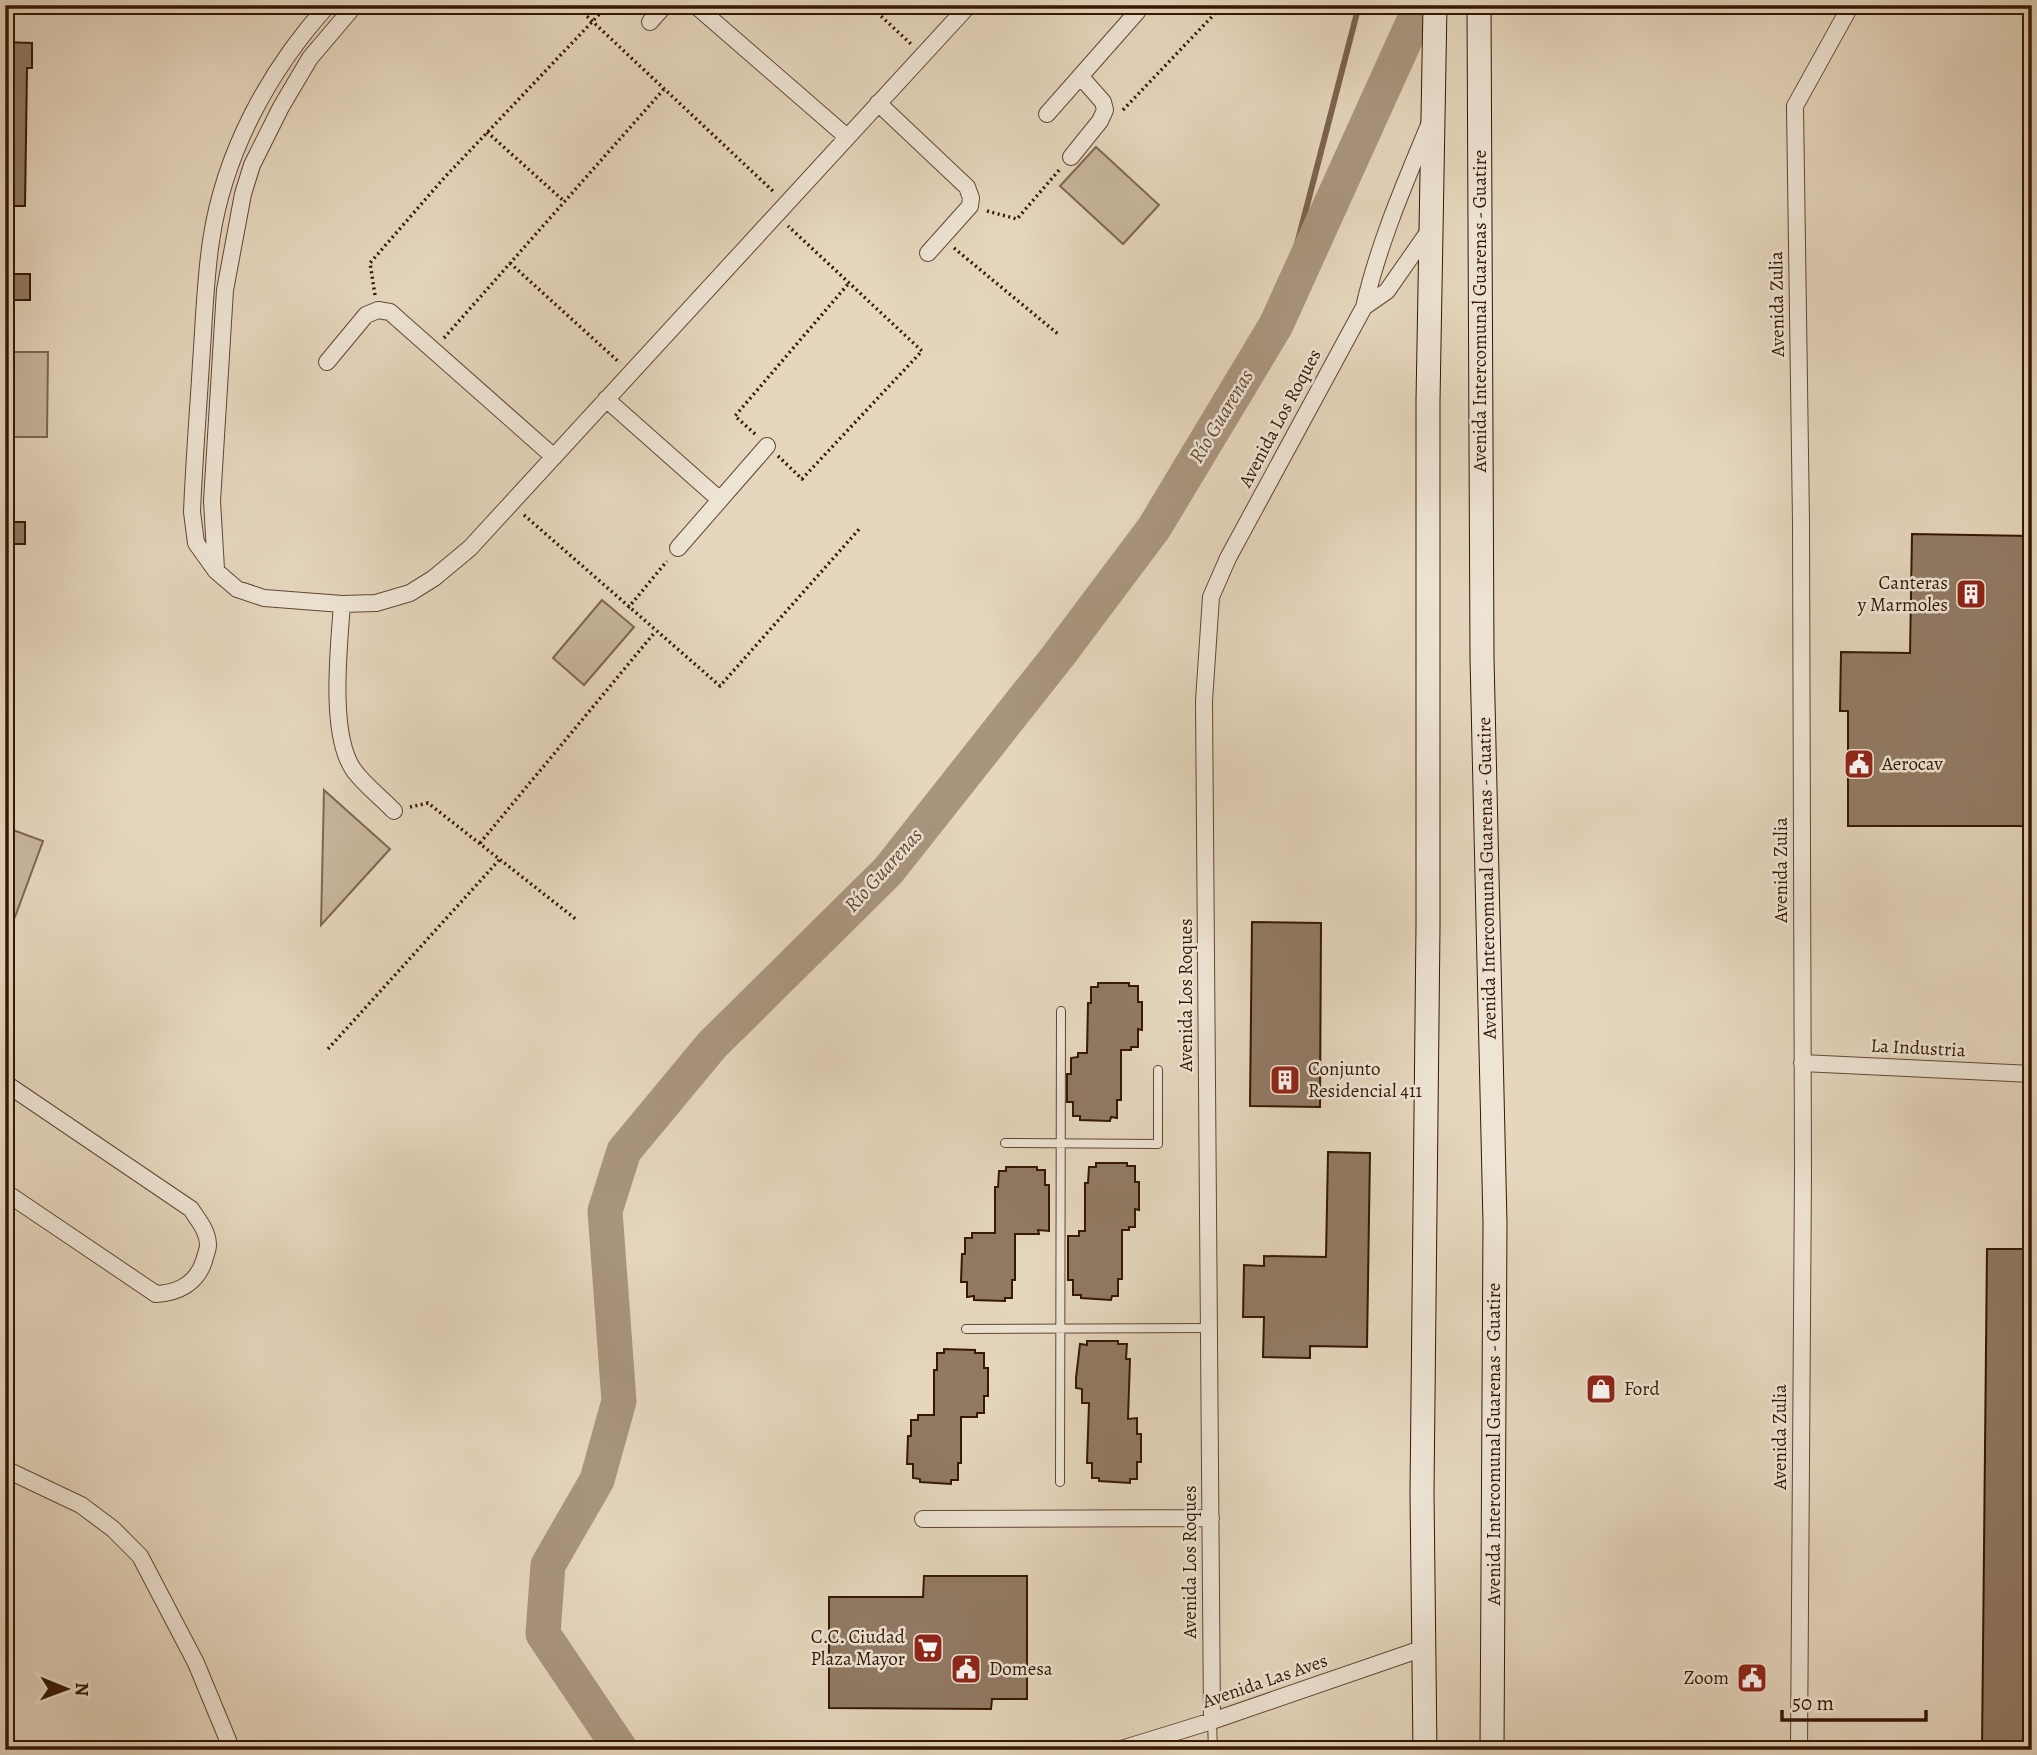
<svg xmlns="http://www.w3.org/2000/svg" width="2037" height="1755" font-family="Alegreya,serif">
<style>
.green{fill:#c7b69d;stroke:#7e6650;stroke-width:2}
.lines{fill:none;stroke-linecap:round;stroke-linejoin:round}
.stream{stroke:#7b634d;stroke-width:6}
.river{stroke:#a9957e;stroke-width:35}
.building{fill:#917a64;stroke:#351703;stroke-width:2}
.lane-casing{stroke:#614732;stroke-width:10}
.street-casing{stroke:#614732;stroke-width:18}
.secondary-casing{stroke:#351703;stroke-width:25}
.path{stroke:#351703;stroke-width:3.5;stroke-dasharray:2 3.5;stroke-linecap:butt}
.lane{stroke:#eee4d4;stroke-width:8}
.street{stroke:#eee4d4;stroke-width:16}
.secondary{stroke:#eee4d4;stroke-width:23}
.labels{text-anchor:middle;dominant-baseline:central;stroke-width:5;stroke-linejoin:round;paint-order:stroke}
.street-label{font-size:19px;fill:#351703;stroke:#eee4d4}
.poi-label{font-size:19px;fill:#351703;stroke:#eee4d4;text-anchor:start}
.water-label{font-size:21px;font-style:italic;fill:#634934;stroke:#eee4d4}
</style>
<rect width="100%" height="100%" fill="#e5d6bd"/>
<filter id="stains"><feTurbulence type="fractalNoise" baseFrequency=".00286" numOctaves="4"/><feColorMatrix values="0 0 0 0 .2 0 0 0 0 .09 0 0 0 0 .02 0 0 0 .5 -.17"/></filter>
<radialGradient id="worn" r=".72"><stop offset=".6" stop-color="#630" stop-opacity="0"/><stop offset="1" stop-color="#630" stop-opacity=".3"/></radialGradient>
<path class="green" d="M1096,147L1159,205L1123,244L1060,186Z
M5,352H48L47,437H5Z
M602,600L634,627L584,685L553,658Z
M324,790L390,849L321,925Z
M5,827L43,841L15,917L5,913Z"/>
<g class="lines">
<path class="stream" d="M1276,325L1359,5"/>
<path class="river" d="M621,1750L543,1634L548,1565L597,1480L619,1401L605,1211L624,1151L712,1045L888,871L1058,656L1154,528L1276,325L1421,5"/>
</g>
<path class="building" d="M5,42L32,43V68H27L25,206H5Z
M5,274H30V300H5Z
M5,522H25V544H5Z
M1912,534L2032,536V826H1848V711H1840L1841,652L1910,653Z
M1252,922L1321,923L1320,1107L1250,1106Z
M1098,983H1129V986H1138V1002H1142V1030L1138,1029V1047H1131V1050H1121V1100H1117V1118L1111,1117L1110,1121L1080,1120V1116H1073V1102H1067V1074H1071V1058L1078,1057V1053H1087L1088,1003H1091V987H1098Z
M1328,1152L1370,1153L1367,1347L1310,1346V1358L1263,1357L1264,1317H1243L1244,1265L1264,1266V1256L1326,1257Z
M1096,1163H1127V1166H1135V1182H1139V1210L1135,1209V1227H1129V1230H1122V1279H1118V1296H1112L1111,1300L1081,1298V1295H1073V1280H1068V1236H1079V1231H1085V1183H1088L1089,1167H1096Z
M1006,1167H1037V1170H1045V1185H1049V1231L1038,1230L1039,1234H1015V1280H1012V1298H1005V1301L974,1300V1296L967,1297V1282H961L962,1254H965V1238H972V1233H995V1187H998L999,1171H1006Z
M1987,1249H2032V1750H1982Z
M1087,1341H1118V1344H1127L1126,1359H1130L1128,1419L1137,1418V1434H1141V1462H1137V1479H1130V1483L1099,1481V1478H1092V1463H1087L1089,1403H1082V1389L1076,1388V1378L1080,1344L1087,1345Z
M944,1349L975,1350V1353H984V1368H988V1396H984V1413H977V1417H961V1463H958V1480H951V1484L920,1482V1479L913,1478V1464H907L908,1436H911V1420H918V1415H934V1370H937V1353H944Z
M924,1576H1027V1699H992L991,1709L829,1708V1597H923Z"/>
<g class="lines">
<g class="lane-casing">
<path id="lane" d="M1005,1143L1158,1144V1070
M966,1329L1209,1328
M1060,1482L1061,1011
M1212,1721L1213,1750"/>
</g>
<g class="street-casing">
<path id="street" d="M328,5C269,70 224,153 211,241C205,281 204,322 201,363C198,413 194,462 192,512L196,543L216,571L237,589L264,598L342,604L376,603L410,593L434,578L470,548L969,5
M695,5L847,137
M650,22L665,5
M878,103L967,187L971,198L970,206L928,253
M1047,114L1137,12L1139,5
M1071,157L1100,121L1105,110L1103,102L1081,77
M1364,307L1387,291L1431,228
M327,362L366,315L378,310L390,312L554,457
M606,399L720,500
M678,548L767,446
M216,569L212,501L225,290L243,194L252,165L281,107L310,58L355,5
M342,604C339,647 329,733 353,769C363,784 381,797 394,811
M1802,1063L2032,1074
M5,1083L191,1209C198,1220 208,1231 208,1245C208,1250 205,1256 204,1261C197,1283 178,1293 156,1294L5,1192
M5,1469L81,1505L113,1529L140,1556L196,1663L232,1750
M923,1519L1211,1518
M1212,1721L1204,701L1211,597L1228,558L1364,307C1379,243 1404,185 1429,125
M1118,1750L1212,1721L1424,1648
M1799,1750L1803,1173L1801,522L1795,106L1851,5"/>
</g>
<g class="secondary-casing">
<path id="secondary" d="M1479,5L1482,658L1495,1223L1492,1750
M1425,1750L1422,1493L1428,926V401L1435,5"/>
</g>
<path class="path" d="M575,5L775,193
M869,5L911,44
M1123,110L1223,5
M487,132L565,202
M987,211L1017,219L1060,169
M954,248L1058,334
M510,263L620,363
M375,295L370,263L444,178L608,5
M444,338L664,89
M755,434L735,416L849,283
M778,456L802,479L922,351L788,226
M524,515L720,686L861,527
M628,608L667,561
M410,807L428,803L577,920
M480,843L655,632
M328,1049L500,859"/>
<use href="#lane" class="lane"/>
<use href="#street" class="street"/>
<use href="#secondary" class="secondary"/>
</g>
<defs>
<g id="building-square" transform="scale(1.575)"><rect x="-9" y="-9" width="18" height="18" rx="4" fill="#8f2418" stroke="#eee4d4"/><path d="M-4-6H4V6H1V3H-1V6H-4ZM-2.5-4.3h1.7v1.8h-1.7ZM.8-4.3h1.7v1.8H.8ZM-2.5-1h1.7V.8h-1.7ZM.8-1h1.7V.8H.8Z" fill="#fff"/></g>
<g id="civic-square" transform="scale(1.575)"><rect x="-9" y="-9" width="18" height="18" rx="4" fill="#8f2418" stroke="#eee4d4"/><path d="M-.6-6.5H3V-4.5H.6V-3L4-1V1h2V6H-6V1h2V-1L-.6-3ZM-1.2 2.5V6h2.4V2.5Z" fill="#fff"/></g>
<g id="shop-square" transform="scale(1.575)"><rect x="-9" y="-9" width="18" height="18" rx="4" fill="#8f2418" stroke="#eee4d4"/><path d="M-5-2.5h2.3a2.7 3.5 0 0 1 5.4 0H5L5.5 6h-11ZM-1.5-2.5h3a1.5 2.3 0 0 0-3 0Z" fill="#fff"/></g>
<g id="supermarket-square" transform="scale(1.575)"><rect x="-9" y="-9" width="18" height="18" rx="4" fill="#8f2418" stroke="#eee4d4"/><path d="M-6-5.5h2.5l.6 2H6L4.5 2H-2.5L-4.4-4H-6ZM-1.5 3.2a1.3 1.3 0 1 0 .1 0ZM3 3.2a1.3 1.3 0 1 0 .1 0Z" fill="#fff"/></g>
</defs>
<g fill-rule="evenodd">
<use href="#building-square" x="1971" y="594"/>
<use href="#civic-square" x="1859" y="764"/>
<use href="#building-square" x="1285" y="1080"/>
<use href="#shop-square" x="1601" y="1389"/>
<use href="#supermarket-square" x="928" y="1648"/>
<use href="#civic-square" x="966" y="1669"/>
<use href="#civic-square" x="1752" y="1678"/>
</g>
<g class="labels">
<g class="street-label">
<text transform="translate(1777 304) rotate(-91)">Avenida Zulia</text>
<text transform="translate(1480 311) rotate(-90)">Avenida Intercomunal Guarenas - Guatire</text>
<text transform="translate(1280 418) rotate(-62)">Avenida Los Roques</text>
<text transform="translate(1781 870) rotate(-90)">Avenida Zulia</text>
<text transform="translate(1487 878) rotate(-91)">Avenida Intercomunal Guarenas - Guatire</text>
<text transform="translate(1186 995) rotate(-90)">Avenida Los Roques</text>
<text transform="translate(1918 1048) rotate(3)">La Industria</text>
<text transform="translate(1780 1437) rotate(-90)">Avenida Zulia</text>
<text transform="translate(1494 1444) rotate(-90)">Avenida Intercomunal Guarenas - Guatire</text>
<text transform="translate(1190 1562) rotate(-90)">Avenida Los Roques</text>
<text transform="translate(1265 1681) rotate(-19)">Avenida Las Aves</text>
</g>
<g class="poi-label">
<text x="1948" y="583" text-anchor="end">Canteras<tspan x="1948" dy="22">y Marmoles</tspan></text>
<text x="1882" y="764">Aerocav</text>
<text x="1308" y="1069">Conjunto<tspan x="1308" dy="22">Residencial 411</tspan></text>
<text x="1624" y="1389">Ford</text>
<text x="905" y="1637" text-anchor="end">C.C. Ciudad<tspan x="905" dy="22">Plaza Mayor</tspan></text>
<text x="989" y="1669">Domesa</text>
<text x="1729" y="1678" text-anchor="end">Zoom</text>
</g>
<g class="water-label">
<text transform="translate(1221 416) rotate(-59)">Río Guarenas</text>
<text transform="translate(883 870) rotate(-48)">Río Guarenas</text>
</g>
</g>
<rect width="2037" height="1755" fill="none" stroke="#e5d6bd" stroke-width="28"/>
<rect x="7" y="7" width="2023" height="1741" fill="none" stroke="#351703" stroke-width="3.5"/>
<rect x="14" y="14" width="2009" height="1727" fill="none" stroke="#351703" stroke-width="2"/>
<g transform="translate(66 1689) rotate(91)" stroke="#eee4d4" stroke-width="5" paint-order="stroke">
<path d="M0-5L12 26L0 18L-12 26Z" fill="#351703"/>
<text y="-10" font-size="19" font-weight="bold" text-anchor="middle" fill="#351703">N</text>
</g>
<path d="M1782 1710v10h144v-10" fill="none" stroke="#351703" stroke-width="3.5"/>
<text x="1792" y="1710" font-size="21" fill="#351703" stroke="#eee4d4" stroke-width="5" paint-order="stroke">50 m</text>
<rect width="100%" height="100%" filter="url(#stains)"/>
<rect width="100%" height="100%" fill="url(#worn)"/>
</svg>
